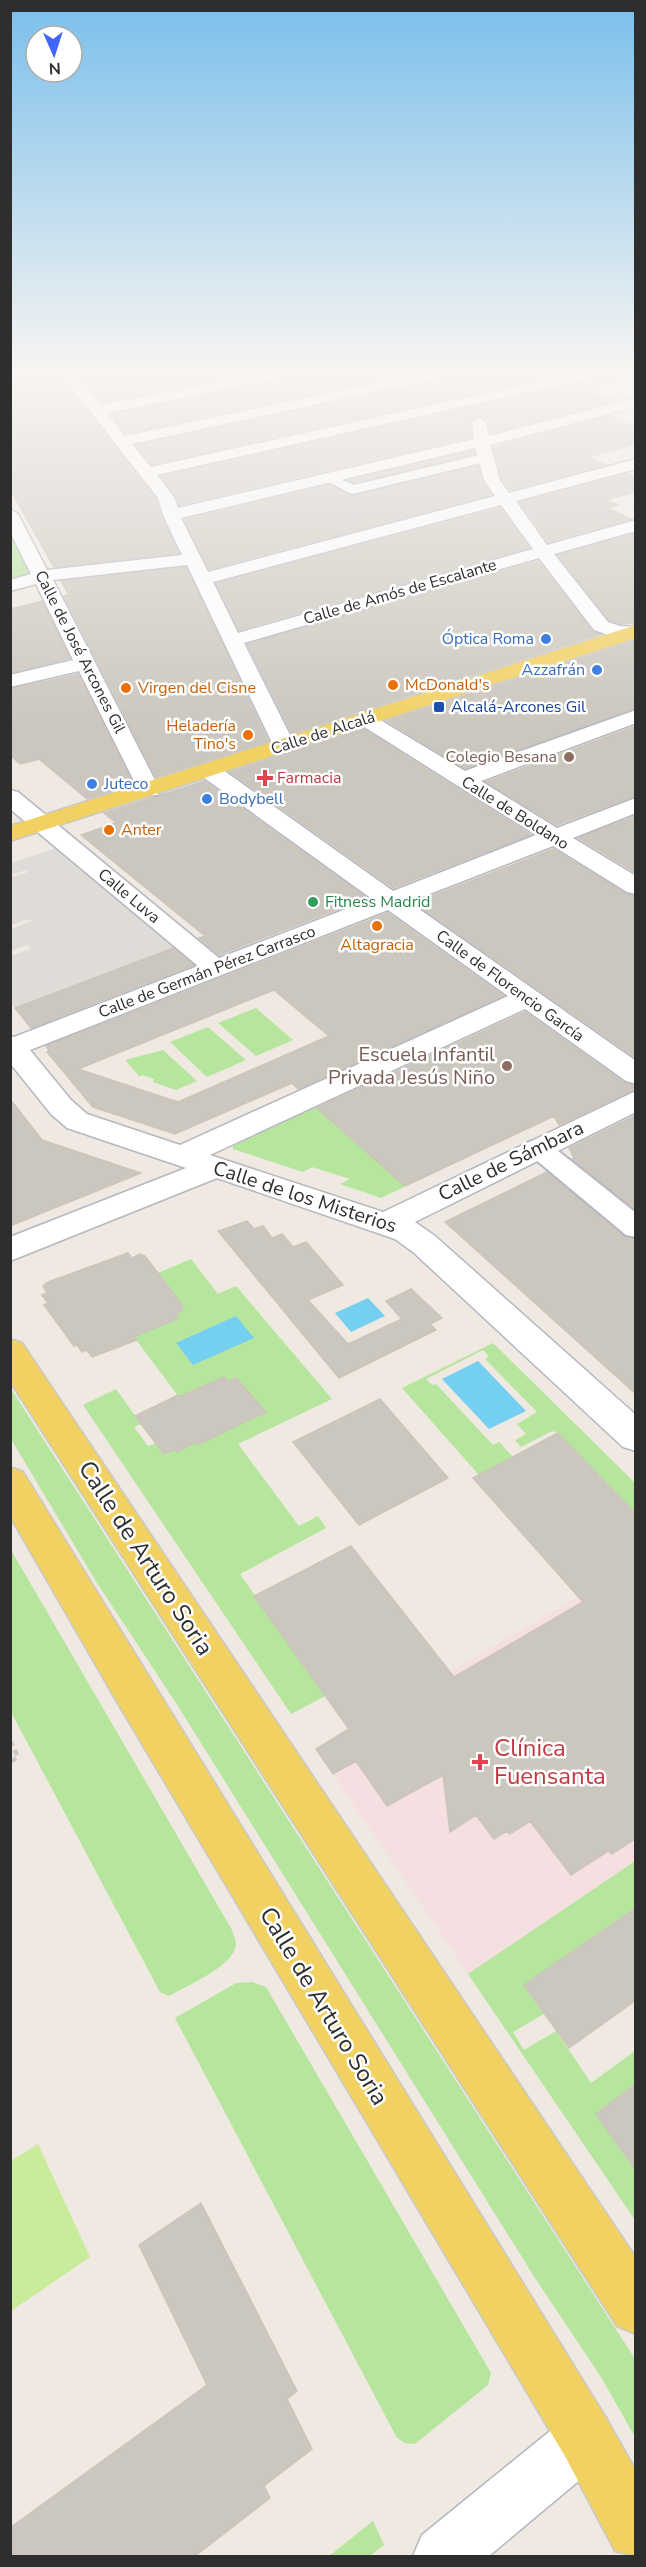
<svg xmlns="http://www.w3.org/2000/svg" width="646" height="2567" font-family="'Nunito Sans',sans-serif">
<style>
.medical{fill:#f5dfe0}
.green{fill:#b6e59e}
.pitch{fill:#c9ec9a}
.plaza{fill:#dfdcd8}
.water{fill:#75cff0}
.building{fill:#cbc7bf;stroke:#cbc5ba;stroke-width:1.5;fill-rule:evenodd}
.lines{fill:none;stroke-linecap:round;stroke-linejoin:round}
.pedestrian-casing{stroke:#b4b7c1;stroke-width:4}
.minor-casing{stroke:#b4b7c1;stroke-width:3}
.primary-casing{stroke:#c9c9c9;stroke-width:3}
.path-far1{stroke:#c9c9c9;stroke-width:2;stroke-dasharray:3 1.5;stroke-linecap:butt}
.path{stroke:#c9c9c9;stroke-width:4.5;stroke-dasharray:6 4;stroke-linecap:butt}
.pedestrian{fill:#fff;fill-rule:evenodd}
.minor{fill:#fff;fill-rule:evenodd}
.primary{fill:#f2d163;fill-rule:evenodd}
.shop-dot{fill:#3f7fe0;stroke:#fff;stroke-width:2}
.food-dot{fill:#e8710a;stroke:#fff;stroke-width:2}
.transit-dot{fill:#1a4fb4;stroke:#fff;stroke-width:2}
.education-dot{fill:#8d6e63;stroke:#fff;stroke-width:2}
.health-dot{fill:#e0444e;stroke:#fff;stroke-width:2}
.leisure-dot{fill:#2e9e5b;stroke:#fff;stroke-width:2}
.labels{text-anchor:middle;dominant-baseline:central;stroke-width:5;stroke-linejoin:round;paint-order:stroke}
.far-street-label{font-size:16px;fill:#2e2e2e;stroke:#fff}
.far-shop-label{font-size:16px;fill:#366cbe;stroke:#fff;text-anchor:end}
.far-food-label{font-size:16px;fill:#c56008;stroke:#fff;text-anchor:start}
.far-transit-label{font-size:16px;fill:#164399;stroke:#fff;text-anchor:start}
.far-education-label{font-size:16px;fill:#785e54;stroke:#fff;text-anchor:end}
.far-health-label{font-size:16px;fill:#be3a42;stroke:#fff;text-anchor:start}
.far-leisure-label{font-size:16px;fill:#27864d;stroke:#fff;text-anchor:start}
.education-label{font-size:20px;fill:#785e54;stroke:#fff;text-anchor:end}
.street-label{font-size:20px;fill:#2e2e2e;stroke:#fff}
.near-street-label{font-size:24px;fill:#2e2e2e;stroke:#fff}
.near-health-label{font-size:24px;fill:#be3a42;stroke:#fff;text-anchor:start}
</style>
<rect width="100%" height="100%" fill="#efe9e1"/>
<path class="medical" d="M618,1574L635,1593V1861L468,1974L316,1749Z"/>
<path class="green" d="M10,531L30,572L26,577L10,581Z
M256,1008L293,1040L256,1056L218,1023Z
M208,1027L246,1060L207,1077L170,1042Z
M163,1050L197,1081L176,1090L153,1082L154,1079L142,1075L140,1077L125,1060Z
M317,1107L401,1182L406,1186L381,1198L340,1184L350,1179L312,1167L303,1172L233,1149V1146Z
M191,1259L218,1294L236,1286L332,1399L238,1444L299,1526L318,1516L326,1528L240,1574L325,1696L291,1714L83,1405L116,1389L141,1424L134,1427L148,1446L156,1443L164,1454L175,1449L177,1452L195,1442L197,1444L262,1408L236,1378L179,1397L134,1337L138,1335L136,1333L182,1309L158,1273Z
M493,1343L635,1483V1514L606,1482L598,1487L589,1466L559,1433L552,1431L521,1447L515,1440L526,1434L517,1424L537,1412L485,1359L489,1356L483,1350L426,1379L432,1385L436,1384L493,1445L499,1442L514,1458L479,1475L402,1388Z
M11,1389L635,2359V2437L601,2377L535,2278L176,1703L97,1583L11,1439Z
M11,1550L232,1930C233,1934 236,1940 236,1944C235,1966 186,1986 169,1996L160,1992L11,1712Z
M635,1861V1908L524,1985L544,2014L513,2032L524,2050L556,2031L591,2083L635,2051V2084L596,2114L635,2171V2220L468,1974Z
M252,1982L266,1987L491,2373L488,2385L415,2444L405,2443L397,2438L175,2018L236,1983Z
M373,2521L384,2545L370,2556H329Z"/>
<path class="pitch" d="M38,2144L90,2257L11,2311V2161Z"/>
<path class="plaza" d="M56,848L174,948L15,1008L11,1003V956L31,948L27,945L11,951V929L32,921L28,919L11,925L10,878L28,872L26,870L11,875V863Z"/>
<path class="water" d="M368,1298L385,1316L351,1332L335,1313Z
M236,1316L254,1338L193,1365L176,1343Z
M478,1361L526,1411L489,1429L442,1379Z"/>
<path class="building" d="M10,370H56L156,499L179,553L54,567L10,489Z
M75,370H270L102,403Z
M308,370H430L126,434L111,414L299,376Z
M466,370H582L152,465L136,445L457,376Z
M616,372L617,381L580,389L614,400L588,408L491,433L487,420L478,416L470,422L472,437L179,505L176,496L161,476L608,376Z
M609,416L636,427V444L588,457L606,465L510,490L502,479L493,447Z
M473,451L474,454L354,483L349,480Z
M478,466L482,481L491,495L209,569L184,520L330,485L353,496Z
M628,474L636,477V492L605,500L618,505L608,508L631,519L548,542L520,502Z
M500,508L529,548L239,630L216,583Z
M636,533V623L620,624L609,620L558,555Z
M538,561L592,631L600,634L292,733L247,644Z
M186,567L268,741L156,777L64,596L69,595L61,581Z
M42,601L70,658L10,673V609Z
M634,641L636,708L465,769L387,721Z
M78,674L133,784L87,799L39,759L20,764L10,755V689Z
M636,726V796L557,825L486,782Z
M363,729L531,835L393,888L230,772Z
M204,781L367,898L219,955L199,938L205,936L81,835L116,823L104,813Z
M636,816V873L578,838Z
M553,849L626,894L636,896V1058L414,903Z
M388,913L504,996L298,1089L292,1083L175,1134L93,1107L47,1052L49,1051L46,1046ZM274,990L329,1036L178,1102L78,1069Z
M173,948L194,965L31,1028L15,1008Z
M525,1012L625,1083L636,1086V1089L559,1125L554,1116L405,1186L317,1108Z
M10,1099L42,1140L141,1173L10,1226Z
M636,1115V1210L572,1159L574,1158L569,1148Z
M547,1172L625,1237L636,1239V1394L445,1222Z
M247,1221L254,1229L263,1226L272,1238L282,1234L293,1247L306,1242L343,1285L308,1300L348,1344L402,1319L386,1301L411,1289L442,1318L430,1324L436,1330L339,1378L218,1231Z
M128,1253L132,1258L140,1254L145,1256L183,1306L180,1307L183,1310L176,1313L179,1318L134,1337L137,1340L92,1357L87,1350L82,1352L77,1345L74,1346L44,1305L48,1303L42,1295L47,1293L43,1286L48,1282Z
M224,1377L228,1381L236,1378L266,1412L197,1445L195,1442L177,1452L175,1449L164,1454L135,1416L178,1395L179,1397Z
M380,1399L448,1478L359,1525L293,1442Z
M558,1433L636,1514V1838L612,1854L608,1851L571,1875L530,1821L510,1834L507,1831L494,1839L476,1815L450,1832L443,1775L387,1806L356,1761L333,1774L316,1749L349,1729L254,1596L351,1546L454,1677L583,1602L473,1478Z
M636,1908V2000L569,2048L524,1985Z
M636,2084V2171L596,2114Z
M201,2203L297,2391L287,2399L312,2449L264,2486L270,2498L195,2556H10V2528L207,2385L139,2245Z"/>
<g class="lines">
<g class="pedestrian-casing">
<path id="pedestrian" d="M484,454L489,455V461L352,494L321,478L328,474L354,485Z
M538,1140L547,1142L636,1213V1237L626,1235L529,1154L525,1148L529,1142Z"/>
</g>
<g class="minor-casing">
<path id="minor" d="M58,370H72L101,405L280,370H306L299,374L107,413L125,436L439,370H464L457,374L132,444L151,467L591,370H615L608,374L157,475L174,497L178,508L474,439L472,422L479,418L486,422L489,436L636,398V407L490,445L500,480L509,493L636,459V469L516,501L547,545L636,520V531L554,554L608,622L620,626L636,627V639L617,638L594,630L539,558L244,643L295,745L292,750H276L273,745L187,565L53,580L160,790L157,795H141L79,671L10,687V675L73,660L36,584L10,591V580L31,574L10,532V509L18,514L47,570L182,555L163,515L158,498ZM475,448L484,480L495,496L208,572L181,518ZM501,505L533,549L238,633L213,582Z
M636,710V723L481,781L557,828L636,798V813L573,838L636,876V894L627,892L553,846L409,902L636,1061V1084L626,1081L525,1009L210,1155L383,1212L636,1091V1112L415,1222L435,1236L636,1415V1451L623,1447L413,1252L395,1239L217,1178L10,1261V1237L186,1168L67,1128L51,1114L10,1063V1036L14,1037L198,966L10,809V790L18,792L219,958L372,899L200,775L197,770L200,765H216L393,891L536,835L358,723L354,719L358,715H372L465,771ZM388,910L508,996L180,1145L87,1114L71,1100L30,1050Z
M586,2409L606,2418L615,2438L606,2458L489,2556H413L422,2535L566,2418Z"/>
</g>
<g class="primary-casing">
<path id="primary" d="M636,625V638L10,841V826Z
M10,1339L22,1343L636,2258V2334L617,2326L10,1381Z
M10,1467L23,1472L606,2418L636,2471V2556L615,2551L566,2458L116,1700L10,1516Z"/>
</g>
<path class="path-far1" d="M29,626L39,624
M41,716L78,707"/>
<path class="path" d="M10,1741L18,1757L10,1762"/>
<use href="#pedestrian" class="pedestrian"/>
<use href="#minor" class="minor"/>
<use href="#primary" class="primary"/>
</g>
<linearGradient id="sky" x2="0" y2="1"><stop stop-color="#7abfeb"/><stop offset="0.51" stop-color="#f8f5f2"/><stop offset="1" stop-color="#f8f5f2" stop-opacity="0"/></linearGradient>
<rect width="646" height="729" fill="url(#sky)"/>
<g class="shop-dot">
<circle cx="546" cy="639" r="6"/>
<circle cx="597" cy="670" r="6"/>
<circle cx="92" cy="784" r="6"/>
<circle cx="207" cy="799" r="6"/>
</g>
<g class="food-dot">
<circle cx="393" cy="685" r="6"/>
<circle cx="126" cy="688" r="6"/>
<circle cx="248" cy="735" r="6"/>
<circle cx="109" cy="830" r="6"/>
<circle cx="377" cy="926" r="6"/>
</g>
<rect class="transit-dot" x="433" y="701" width="12" height="12" rx="3"/>
<g class="education-dot">
<circle cx="569" cy="757" r="6"/>
<circle cx="507" cy="1066" r="6"/>
</g>
<g class="health-dot">
<path d="M262 769h6v6h6v6h-6v6h-6v-6h-6v-6h6z"/>
<path d="M477 1753h6v6h6v6h-6v6h-6v-6h-6v-6h6z"/>
</g>
<circle class="leisure-dot" cx="313" cy="902" r="6"/>
<g class="labels">
<g class="far-street-label">
<text transform="translate(400 592) rotate(-16)">Calle de Amós de Escalante</text>
<text transform="translate(80 652) rotate(63)">Calle de José Arcones Gil</text>
<text transform="translate(323 733) rotate(-18)">Calle de Alcalá</text>
<text transform="translate(515 813) rotate(32)">Calle de Boldano</text>
<text transform="translate(129 896) rotate(40)">Calle Luva</text>
<text transform="translate(207 972) rotate(-21)">Calle de Germán Pérez Carrasco</text>
<text transform="translate(510 986) rotate(36)">Calle de Florencio García</text>
</g>
<g class="far-shop-label">
<text x="534" y="639">Óptica Roma</text>
<text x="585" y="670">Azzafrán</text>
<text x="104" y="784" text-anchor="start">Juteco</text>
<text x="219" y="799" text-anchor="start">Bodybell</text>
</g>
<g class="far-food-label">
<text x="405" y="685">McDonald's</text>
<text x="138" y="688">Virgen del Cisne</text>
<text x="236" y="726" text-anchor="end">Heladería<tspan x="236" dy="18">Tino's</tspan></text>
<text x="121" y="830">Anter</text>
<text x="377" y="945" text-anchor="middle">Altagracia</text>
</g>
<g class="far-transit-label">
<text x="451" y="707">Alcalá-Arcones Gil</text>
</g>
<g class="far-education-label">
<text x="557" y="757">Colegio Besana</text>
</g>
<g class="far-health-label">
<text x="277" y="778">Farmacia</text>
</g>
<g class="far-leisure-label">
<text x="325" y="902">Fitness Madrid</text>
</g>
<g class="education-label">
<text x="495" y="1054">Escuela Infantil<tspan x="495" dy="23">Privada Jesús Niño</tspan></text>
</g>
<g class="street-label">
<text transform="translate(511 1161) rotate(-26)">Calle de Sámbara</text>
<text transform="translate(305 1197) rotate(18)">Calle de los Misterios</text>
</g>
<g class="near-street-label">
<text transform="translate(146 1558) rotate(57)">Calle de Arturo Soria</text>
<text transform="translate(324 2006) rotate(59)">Calle de Arturo Soria</text>
</g>
<g class="near-health-label">
<text x="494" y="1748">Clínica<tspan x="494" dy="28">Fuensanta</tspan></text>
</g>
</g>
<rect width="646" height="2567" fill="none" stroke="#2e2e2e" stroke-width="24"/>
<g transform="translate(54 54) rotate(177)"><circle r="28" fill="#ffffff" stroke="#ababab" stroke-width="1.5"/>
<path d="M0-4.5L10 22L0 15L-10 22Z" fill="#4264fb"/>
<text y="-9" font-size="16" font-weight="bold" text-anchor="middle" fill="#2e2e2e">N</text>
</g>
</svg>
